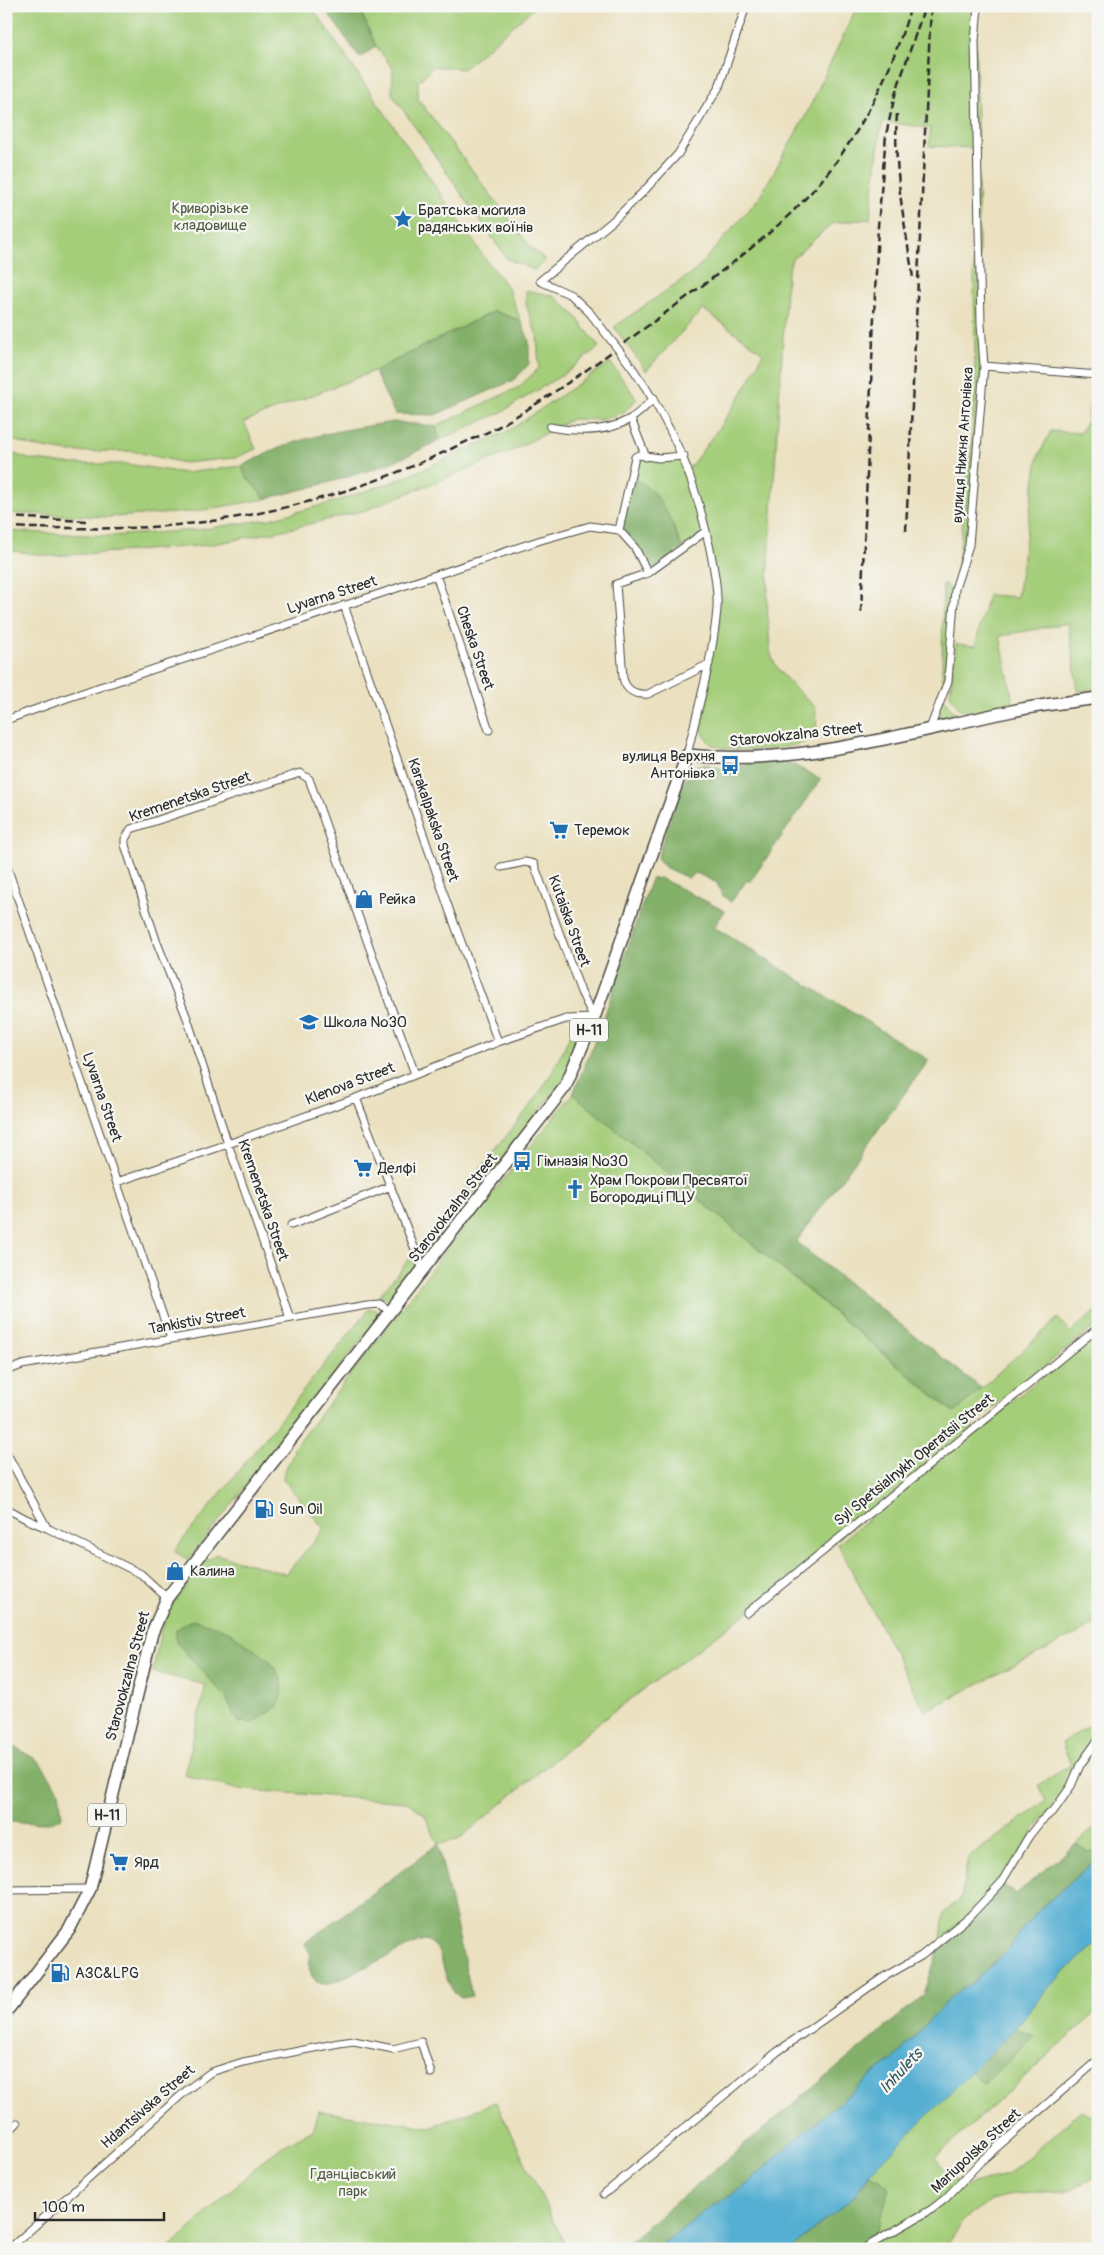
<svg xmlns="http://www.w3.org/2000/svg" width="1104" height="2255" font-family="Pangolin,sans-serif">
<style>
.green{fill:#a5ce7a;stroke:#687c52}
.forest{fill:#84b16a;stroke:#586e4a}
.water{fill:#54afd2;stroke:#406d7e}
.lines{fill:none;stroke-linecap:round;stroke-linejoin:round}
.street-casing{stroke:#484641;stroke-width:9}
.primary-casing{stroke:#484641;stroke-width:14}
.street{stroke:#fff;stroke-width:7}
.primary{stroke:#fff;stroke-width:11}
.rail{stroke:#2b2b2b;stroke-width:2.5;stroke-dasharray:8 4;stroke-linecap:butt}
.street-bridge-casing{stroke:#484641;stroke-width:9;stroke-linecap:butt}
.street-bridge{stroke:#fff;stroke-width:7}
.labels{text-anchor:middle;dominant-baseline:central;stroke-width:4.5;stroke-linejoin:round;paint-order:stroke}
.shield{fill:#f6f6f2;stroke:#686867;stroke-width:1}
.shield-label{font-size:14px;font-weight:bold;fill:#2b2b2b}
.park-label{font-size:15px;fill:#505c43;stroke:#f6f6f2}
.poi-label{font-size:15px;fill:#2b2b2b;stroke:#f6f6f2;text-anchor:start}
.street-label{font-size:15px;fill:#2b2b2b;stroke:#f6f6f2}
.water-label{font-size:16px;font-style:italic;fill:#395965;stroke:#f6f6f2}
</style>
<rect width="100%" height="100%" fill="#f6f6f2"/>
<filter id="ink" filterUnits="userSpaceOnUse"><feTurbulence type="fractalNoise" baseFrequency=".02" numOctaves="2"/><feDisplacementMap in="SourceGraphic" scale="10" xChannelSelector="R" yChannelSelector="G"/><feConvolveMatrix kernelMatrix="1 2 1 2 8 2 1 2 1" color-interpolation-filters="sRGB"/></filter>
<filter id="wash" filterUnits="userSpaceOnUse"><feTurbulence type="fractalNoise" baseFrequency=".0096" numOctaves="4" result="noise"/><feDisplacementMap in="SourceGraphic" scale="20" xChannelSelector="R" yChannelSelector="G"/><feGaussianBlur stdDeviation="1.12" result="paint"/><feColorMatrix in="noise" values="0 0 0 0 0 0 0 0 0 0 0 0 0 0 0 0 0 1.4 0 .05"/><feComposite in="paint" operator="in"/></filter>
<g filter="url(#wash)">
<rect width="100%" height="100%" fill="#ebe1c0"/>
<path class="green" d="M6,6H311L484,257L508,288L521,321L494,311L374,371L244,422L256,449L235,458L184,463L132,451L69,452L32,446L6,438Z
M358,6H536L463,69L434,66L418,82V99L532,249L546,260L534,270L507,259L392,94L393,69L376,46Z
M857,6H975L981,366L974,479L966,545L957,572L972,439L975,370L973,148L929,146L930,128L884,122L880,133L870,219L833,223L792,259L787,275L769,560L767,605L770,651C775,673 800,692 815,707C816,717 819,729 812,737C802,751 726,754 711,744C706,740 704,734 701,728L717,609L706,531L682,548L672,523L628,484L635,457L684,456L688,470C716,432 744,396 763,353L703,309L646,371L614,327L696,270L759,198L806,115Z
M526,290L554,296L574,314L599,347L567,372L500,413L439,440L436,426L519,387L539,368L537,336L526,304Z
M610,362L637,399L624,412L603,420L572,419L510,452L366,510L289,529L209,545L132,551L50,556L6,550V531L108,536L196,530L270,519L337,501L401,479L510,430Z
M1095,377L1098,378V689L1078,691L1068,623L1000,636L1013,702L967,713L958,707L950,694L956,644L975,646L988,595L1017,597L1038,457L1051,431L1080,433L1087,421Z
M6,451L28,459L68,464H126L185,473L242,466L245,475L265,499L192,512L109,517L6,513Z
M943,584L952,590L946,680L942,679Z
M943,696L949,707L964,723L929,731Z
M573,1029L581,1033L580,1039L565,1078L427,1256L424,1257L419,1247L534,1101L552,1073Z
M573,1094L954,1413L1058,1318L1070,1333L1098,1309V1324L971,1425L974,1428L747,1613L597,1724L458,1840L438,1844L424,1814L407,1802L236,1789L184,1775L206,1685L153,1672L160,1634L169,1609L204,1561L212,1558L215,1554L286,1574L324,1529L283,1479C283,1467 293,1461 294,1448L447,1249Z
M412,1256L416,1269L395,1299L389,1300L378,1297Z
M369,1309H374L381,1315L188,1560L174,1551Z
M1098,1331V1623L925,1711L838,1544Z
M1098,1720V1740L1071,1786L1040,1822L1001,1883L941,1940L944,1913L961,1898L968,1858L1046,1801L1038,1785L1071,1765L1062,1743Z
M1098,1825V1852H1088L1076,1844Z
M1098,1941V2010L935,2158L961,2187L1006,2176L1081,2111L1091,2116L1098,2109V2176L1065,2192L1016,2194L990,2200L962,2222L944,2249H863L878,2224L882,2208L890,2190L880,2179L869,2174L1015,2028L1050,1986Z
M496,2102L567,2249H168L260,2163L283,2146L313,2130L319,2111L430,2127Z"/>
<path class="forest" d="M323,6H358L376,46L360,58Z
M494,311L521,321L529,340V364L514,380L435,415L395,414L374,371Z
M393,422L436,426L439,440C386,470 323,484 265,499L245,475L242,466C254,460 265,454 277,449C313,434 354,428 393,422Z
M638,481C662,493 672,524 682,548L648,573L619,530L628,484Z
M784,760L821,779L750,882L747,880L731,902L722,895L717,883L696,873L688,878L666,868L657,858C664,840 681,778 693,768C704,760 712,767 722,768C734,769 742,765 753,763C763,761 774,761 784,760Z
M660,878L725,911L714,927L929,1060L796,1242L981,1388L955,1413L573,1094L602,1023L651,879Z
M196,1620L228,1631L270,1661L281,1678L283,1689L278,1706L253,1723L239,1722L234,1715L225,1696L176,1642V1630L189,1621Z
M6,1742L39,1761L59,1790L62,1817L49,1823L6,1822Z
M438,1844L472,1996L461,1998C445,1988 445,1966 438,1951C436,1947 430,1943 427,1940L412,1945L336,1981C333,1982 328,1985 324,1984C311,1983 306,1966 311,1956L305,1943Z
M1076,1844L1088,1852H1098V1858L1043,1906L1023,1928L1011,1947L976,1980L952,1996L893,2060L873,2074L787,2147L746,2185L709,2208L656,2249H620L924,1995L941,1940L1001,1883L1016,1894Z
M1015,2028L1034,2037L984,2084L972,2071Z
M869,2174L880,2179L890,2190C883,2205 877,2240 863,2249H791L854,2196Z"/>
<path class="water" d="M1098,1858V1941L1050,1986L1015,2028L869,2174L854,2196L791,2249H656L709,2208L746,2185L787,2147L873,2074L893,2060L952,1996L976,1980L1011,1947L1023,1928L1043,1906Z"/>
</g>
<g filter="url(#ink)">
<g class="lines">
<g class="street-casing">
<path id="street" d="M590,313L571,295L540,281L614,220L644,191L678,154L719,87L746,6
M631,366C673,425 695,478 710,549C714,569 718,589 717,609C713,658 698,707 687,755
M984,366L1098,375
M631,419L646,457
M550,427C577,432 606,433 630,419C639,414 647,405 654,398
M619,530L635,457L639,455L659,458L684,456
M706,531L648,573L616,584L623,678C626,691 636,695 648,694L709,664
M436,575L489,730
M344,605L449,909L498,1042
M6,720L67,698L541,540L590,526L619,530L635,548L648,573
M929,731L948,681L955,589L969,545L984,366L981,324L975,41L978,6
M6,864L171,1339
M356,1098L423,1270
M117,1182L228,1144L356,1098L498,1042L566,1019L594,1018L581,992L534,864L525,862L501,867
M291,1225L391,1186
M290,1318L228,1144L187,1018L156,940L125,845V839L131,829L300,773L309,779L415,1074
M6,1371L22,1365L367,1305L380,1304L391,1312
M6,1452L47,1528L141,1574L167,1598
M6,1508L26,1519L47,1528
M747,1613L1098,1328
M6,1890L90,1889
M6,2134L17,2123
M604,2194L777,2052L882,1978L921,1956L970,1916L1001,1883L1029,1836L1040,1822L1055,1809L1071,1786L1080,1765L1098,1740
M9,2249L188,2089L211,2072L243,2062L339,2043L354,2041L393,2049L421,2042L431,2073
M863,2249L932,2209L946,2198L981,2161L1098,2060"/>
</g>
<g class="primary-casing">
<path id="primary" d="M6,2012L69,1930L90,1889L152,1633L167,1598L565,1087L594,1018L687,755C797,767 905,733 1012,711C1040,705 1069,702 1098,698"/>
</g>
<use href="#street" class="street"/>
<use href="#primary" class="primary"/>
<path class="rail" d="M897,114C893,169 905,224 913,278
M6,517L86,521
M6,526C28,529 51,528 73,528C208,532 331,506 453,448C471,439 491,432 508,421C561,390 610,353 660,317C713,277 771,238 815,188C860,137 892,71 911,6
M906,531L931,6
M861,612L878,226L886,135L895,95L925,6"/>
<g class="street-bridge-casing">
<path id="street-bridge" d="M590,313L631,366"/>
</g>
<use href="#street-bridge" class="street-bridge"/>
</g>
</g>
<defs>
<g id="sight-bare" transform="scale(1.5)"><path d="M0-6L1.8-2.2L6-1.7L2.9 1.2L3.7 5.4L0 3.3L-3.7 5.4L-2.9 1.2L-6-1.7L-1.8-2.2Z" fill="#1f6fb2" stroke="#f6f6f2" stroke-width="2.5" paint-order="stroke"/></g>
<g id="bus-bare" transform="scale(1.5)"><path d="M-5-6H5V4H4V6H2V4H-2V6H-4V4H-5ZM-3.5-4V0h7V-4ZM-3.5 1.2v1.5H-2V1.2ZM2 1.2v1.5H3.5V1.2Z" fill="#1f6fb2" stroke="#f6f6f2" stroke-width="2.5" paint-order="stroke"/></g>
<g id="supermarket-bare" transform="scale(1.5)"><path d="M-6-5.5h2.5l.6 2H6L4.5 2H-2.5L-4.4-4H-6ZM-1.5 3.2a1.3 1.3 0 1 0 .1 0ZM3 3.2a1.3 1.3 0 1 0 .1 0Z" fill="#1f6fb2" stroke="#f6f6f2" stroke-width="2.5" paint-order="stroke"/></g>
<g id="shop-bare" transform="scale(1.5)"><path d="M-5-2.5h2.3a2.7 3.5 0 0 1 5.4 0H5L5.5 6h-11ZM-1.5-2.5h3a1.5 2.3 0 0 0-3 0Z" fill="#1f6fb2" stroke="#f6f6f2" stroke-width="2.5" paint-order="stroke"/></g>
<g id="school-bare" transform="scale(1.5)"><path d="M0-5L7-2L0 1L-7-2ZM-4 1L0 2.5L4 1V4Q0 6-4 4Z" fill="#1f6fb2" stroke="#f6f6f2" stroke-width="2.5" paint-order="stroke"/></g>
<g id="church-bare" transform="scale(1.5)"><path d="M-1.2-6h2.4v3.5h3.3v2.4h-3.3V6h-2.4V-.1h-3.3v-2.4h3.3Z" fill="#1f6fb2" stroke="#f6f6f2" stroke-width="2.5" paint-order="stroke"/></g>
<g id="fuel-bare" transform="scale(1.5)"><path d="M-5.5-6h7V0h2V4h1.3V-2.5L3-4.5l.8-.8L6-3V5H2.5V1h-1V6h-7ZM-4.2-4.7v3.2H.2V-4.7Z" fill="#1f6fb2" stroke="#f6f6f2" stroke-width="2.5" paint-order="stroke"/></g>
</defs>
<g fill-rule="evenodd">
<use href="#sight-bare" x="403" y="219"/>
<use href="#bus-bare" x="730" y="765"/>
<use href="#supermarket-bare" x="559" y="830"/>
<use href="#shop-bare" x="364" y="899"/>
<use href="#school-bare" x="309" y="1022"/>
<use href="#bus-bare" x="522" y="1161"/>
<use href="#supermarket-bare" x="363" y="1168"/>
<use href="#church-bare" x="575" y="1189"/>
<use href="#fuel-bare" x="264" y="1509"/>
<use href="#shop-bare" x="175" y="1571"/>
<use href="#supermarket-bare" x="119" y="1862"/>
<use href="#fuel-bare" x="60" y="1973"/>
</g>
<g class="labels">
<g class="shield">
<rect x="570" y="1018.5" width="38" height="23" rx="4"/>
<rect x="88" y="1803.5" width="38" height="23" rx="4"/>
</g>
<g class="shield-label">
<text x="589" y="1030">Н-11</text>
<text x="107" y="1815">Н-11</text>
</g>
<g class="park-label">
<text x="210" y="208">Криворізьке<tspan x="210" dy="17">кладовище</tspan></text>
<text x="353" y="2174">Гданцівський<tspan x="353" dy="17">парк</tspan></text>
</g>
<g class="poi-label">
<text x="418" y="210">Братська могила<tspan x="418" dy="17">радянських воїнів</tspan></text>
<text x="715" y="756" text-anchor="end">вулиця Верхня<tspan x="715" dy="17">Антонівка</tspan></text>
<text x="574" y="830">Теремок</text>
<text x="379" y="899">Рейка</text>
<text x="324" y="1022">Школа №30</text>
<text x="537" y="1161">Гімназія №30</text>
<text x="378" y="1168">Делфі</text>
<text x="590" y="1180">Храм Покрови Пресвятої<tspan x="590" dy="17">Богородиці ПЦУ</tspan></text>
<text x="279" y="1509">Sun Oil</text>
<text x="190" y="1571">Калина</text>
<text x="134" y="1862">Ярд</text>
<text x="75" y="1973">АЗС&amp;LPG</text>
</g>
<g class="street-label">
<text transform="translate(963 445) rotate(-86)">вулиця Нижня Антонівка</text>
<text transform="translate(332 595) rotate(-18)">Lyvarna Street</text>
<text transform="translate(475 648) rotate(71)">Cheska Street</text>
<text transform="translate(796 735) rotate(-6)">Starovokzalna Street</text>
<text transform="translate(190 797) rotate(-19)">Kremenetska Street</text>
<text transform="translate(433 820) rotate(71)">Karakalpakska Street</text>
<text transform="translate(569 921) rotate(70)">Kutaiska Street</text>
<text transform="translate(350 1084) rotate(-21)">Klenova Street</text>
<text transform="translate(102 1097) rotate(71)">Lyvarna Street</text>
<text transform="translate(263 1200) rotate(71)">Kremenetska Street</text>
<text transform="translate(453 1208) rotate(-52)">Starovokzalna Street</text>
<text transform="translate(197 1321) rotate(-10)">Tankistiv Street</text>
<text transform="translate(914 1460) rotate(-39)">Syl Spetsialnykh Operatsii Street</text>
<text transform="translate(128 1676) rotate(-75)">Starovokzalna Street</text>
<text transform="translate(148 2107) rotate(-41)">Hdantsivska Street</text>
<text transform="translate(976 2151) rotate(-43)">Mariupolska Street</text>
</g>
<g class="water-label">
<text transform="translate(901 2071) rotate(-47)">Inhulets</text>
</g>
</g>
<rect width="1104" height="2255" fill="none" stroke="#f6f6f2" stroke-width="25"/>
<path d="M35 2212v8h129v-8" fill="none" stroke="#2b2b2b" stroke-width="2.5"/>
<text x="42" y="2212" font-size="15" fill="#2b2b2b" stroke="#f6f6f2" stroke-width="4" paint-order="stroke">100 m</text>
</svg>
